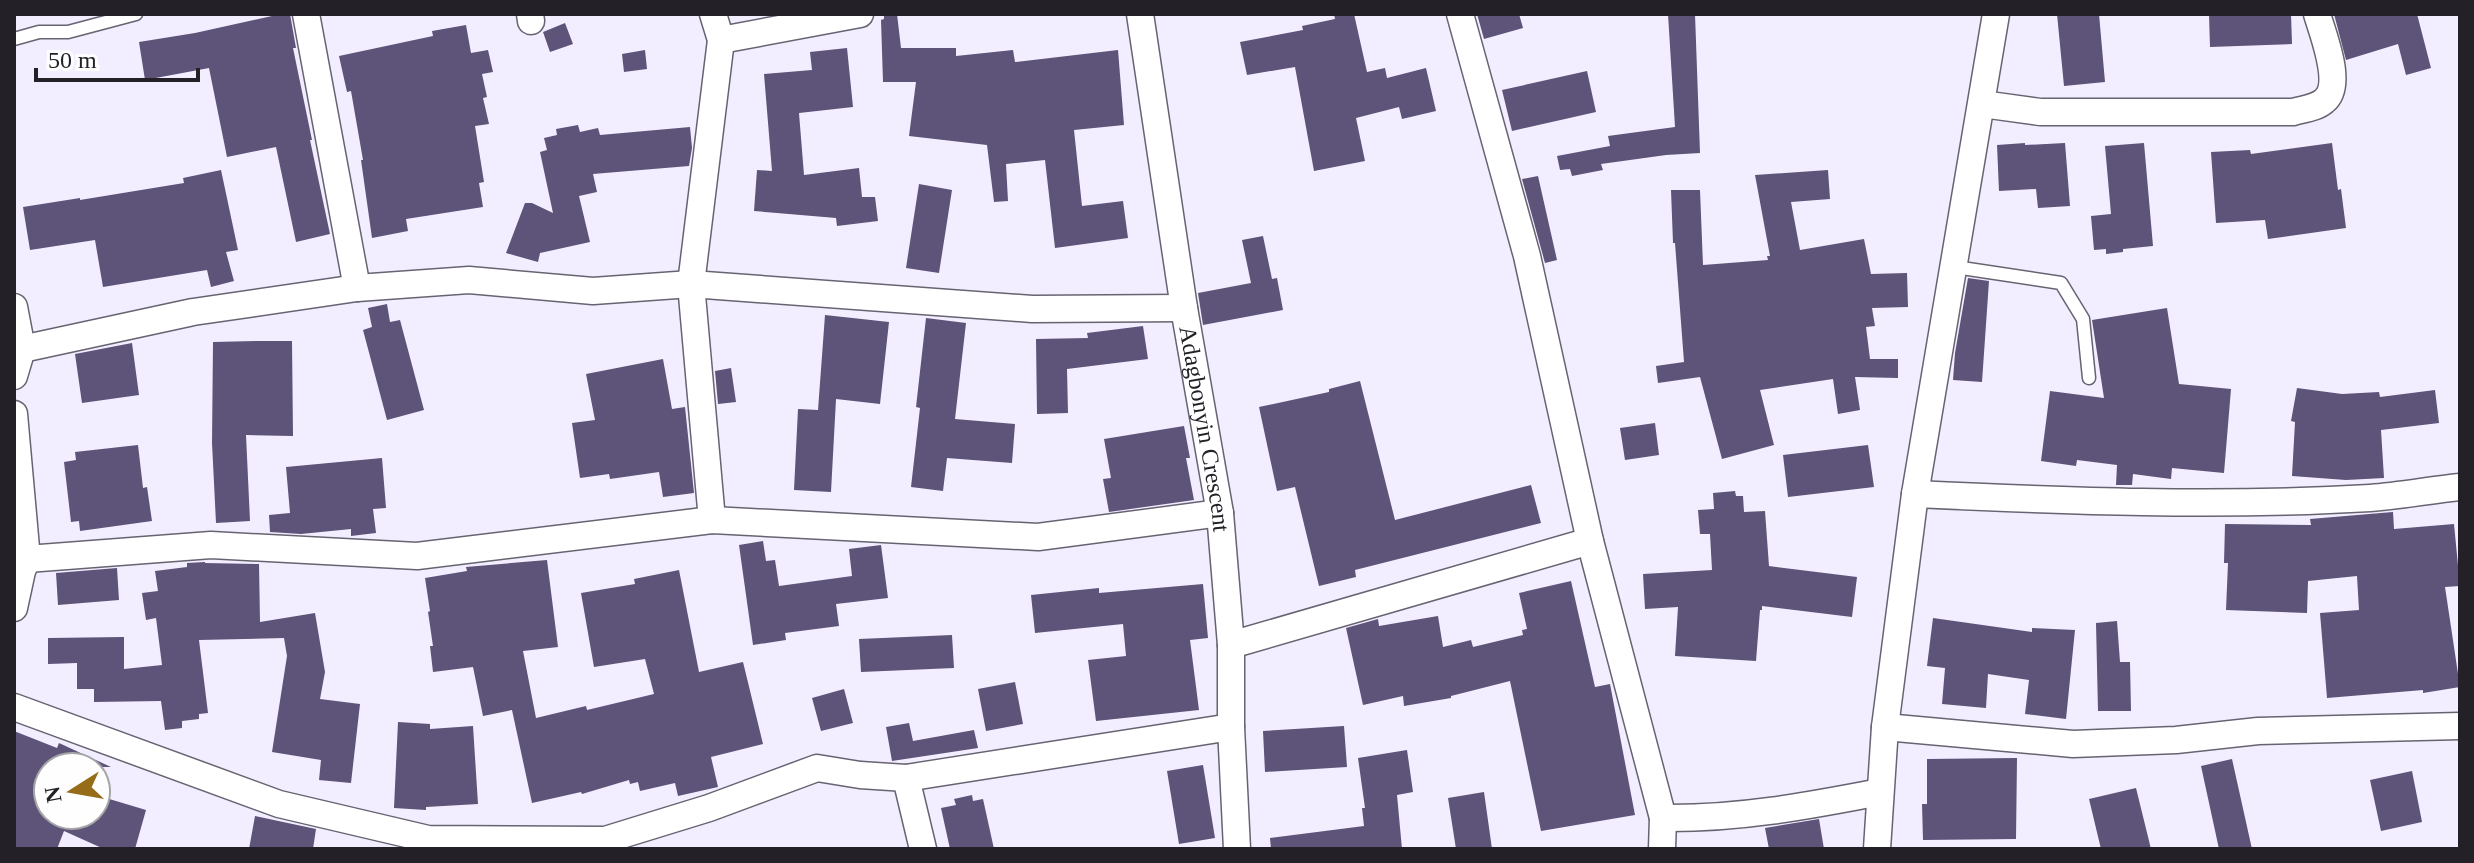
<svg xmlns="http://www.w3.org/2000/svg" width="2474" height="863" font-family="'Times New Roman',serif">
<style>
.building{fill:#5e5378}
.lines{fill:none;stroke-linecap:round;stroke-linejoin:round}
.lane-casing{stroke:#676371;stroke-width:15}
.street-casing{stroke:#676371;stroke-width:29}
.lane{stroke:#fff;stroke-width:12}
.street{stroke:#fff;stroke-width:26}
.labels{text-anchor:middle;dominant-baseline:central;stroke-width:8;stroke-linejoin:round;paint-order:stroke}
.street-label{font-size:24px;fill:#232127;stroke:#fefefe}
</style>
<rect width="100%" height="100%" fill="#f2eeff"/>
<path class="building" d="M281,14H290L296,48H293L312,140H310L330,234L296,242L276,147L227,157L209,68L145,80L139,42L195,33Z
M884,14H897L901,48H956V56L1013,50L1015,62L1118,50L1124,125L1074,130L1082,206L1123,201L1128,238L1055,248L1045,160L1006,164L1008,201L994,202L987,145L909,136L916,82H883L881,20L884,19Z
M1334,14H1354L1367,72L1385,68L1387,78L1426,68L1436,111L1402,119L1399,107L1356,118L1365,161L1314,171L1295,67L1247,75L1240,42L1303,30L1302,26L1335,19Z
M1477,14H1519L1523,28L1484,39Z
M1668,14H1695L1700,153L1666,155L1601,164L1603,170L1572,176L1570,169L1560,170L1557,156L1610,146L1608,136L1675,127Z
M2057,14H2099L2105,82L2064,86Z
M2209,14H2291L2292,44L2210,47Z
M2334,14H2417L2431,68L2406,75L2398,44L2346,60Z
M565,23L573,44L550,52L543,32Z
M466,25L471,53L488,50L493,72L482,74L487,97L483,98L489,124L475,126L484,182L479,183L483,207L406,219L408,231L372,238L361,160H363L351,91L347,92L339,56L433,36L432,31Z
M847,48L853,107L799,113L804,175L859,168L862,197H875L878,221L837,226L836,218L754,211L757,170L772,171L764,74L812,70L810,52Z
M645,50L647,69L624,72L622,54Z
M1587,71L1596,112L1512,131L1502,90Z
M578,125L580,132L598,128L600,135L690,127L692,148L689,166L593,174L597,192L579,196L590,242L540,253L538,262L506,253L525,203H532L553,213L540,152L547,150L544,138L557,135L556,129Z
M2025,143V145L2065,143L2070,206L2038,208L2036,189L1999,191L1997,145Z
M2144,143L2153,246L2123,249V252L2106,254V249L2094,250L2091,216L2111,214L2105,146Z
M2332,143L2338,190L2341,189L2346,228L2268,239L2265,220L2216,223L2211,152L2250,150L2251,154Z
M221,170L238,250L226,252L234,281L211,287L207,270L103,287L95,240L30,250L23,207L80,198V200L184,183L183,178Z
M1828,170L1830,199L1791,202L1800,250L1864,239L1871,274L1907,273L1908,307L1872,308L1875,326L1866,327L1870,359H1898V378L1855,377L1860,410L1838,414L1833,379L1760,390L1774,445L1722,459L1700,377L1658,383L1656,366L1684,362L1675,243H1673L1671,190H1700L1703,265L1768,260L1767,256H1770L1755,175Z
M1538,176L1557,260L1545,263L1522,179Z
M919,184L952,190L939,273L906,268Z
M1263,236L1272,279L1277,278L1283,310L1203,325L1198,293L1251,283L1242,240Z
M1968,278L1989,281L1982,382L1953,380L1955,353Z
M387,304L390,322L400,320L424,410L387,420L363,330L372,327L368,308Z
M2167,308L2179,384L2231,389L2224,473L2172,468L2171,479L2133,474L2132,485H2116L2117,465L2077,460L2076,466L2041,461L2050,391L2104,398L2092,320Z
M825,315L889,322L880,404L836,399L831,492L794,490L798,409L818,410Z
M926,318L966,323L955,419L1015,424L1012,463L947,458L943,491L911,487L920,408L916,407Z
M1143,326L1148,359L1067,369L1068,413L1037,414L1036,339L1088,338L1087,333Z
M257,341H292L293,436L246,435L250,521L216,523L212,443L213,342Z
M132,343L139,395L82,403L75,354Z
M663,359L672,409L685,407L694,493L663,497L659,472L610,479L609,474L580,478L572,423L595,420L586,374Z
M731,368L736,402L718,404L715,371Z
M1360,381L1395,520L1531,485L1541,523L1355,570L1356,577L1319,586L1295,487L1277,491L1259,407L1329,392V389Z
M2297,388L2342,394L2379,392L2380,397L2435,390L2439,423L2381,430L2384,478L2346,480L2292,476L2295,422L2291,421Z
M1655,423L1659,455L1625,460L1620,428Z
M1184,426L1190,458H1186L1194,500L1109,512L1103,479L1111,478L1104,439Z
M138,445L143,488L147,487L152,521L80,531L79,521L71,522L64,462L76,460L75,452Z
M1868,445L1874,487L1788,497L1783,455Z
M382,458L386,508L373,509L376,533L351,536V529L301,534L270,532L269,515L290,513L286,467Z
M1735,491L1736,496H1743L1744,512L1765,511L1769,566L1857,577L1852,617L1762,606V610H1760L1756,661L1675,656L1678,607L1645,609L1643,574L1712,570L1710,534H1700L1698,510L1714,509L1713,493Z
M2393,512L2394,529L2454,524L2460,586L2445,587L2460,687L2423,693V690L2327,698L2320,613L2359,610L2357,576L2308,581L2307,613L2226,610L2228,563H2224L2225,524L2311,525L2310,519Z
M763,541L766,561L775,560L779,586L852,576L849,549L881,545L888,598L836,604L839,626L785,633L786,640L753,645L739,545Z
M547,560L558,647L523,651L536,718L586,706L587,710L654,694L645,659L594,667L581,593L635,584L634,579L679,570L699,672L743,662L763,744L711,757L718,787L678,796L675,783L640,791L638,782L630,784L629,780L582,794L581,792L532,803L512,710L483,716L473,667L433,672L430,646H433L428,612L430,611L425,578L467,571L466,567Z
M205,562V563L259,564L260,622L315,613L325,672L320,699L360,704L351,783L319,780L321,760L272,752L287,656L284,638L199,640L208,713L199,714V719L182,721V728L165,730L161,701L94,702V689H77V663L48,664V638L124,637V669L162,665L156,618L146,620L142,593L158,591L155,571L187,567V563Z
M117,568L119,600L58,605L56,573Z
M1571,581L1595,687L1610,684L1635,815L1541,831L1510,681L1451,696V698L1404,706L1403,696L1363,705L1346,628L1378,619L1379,626L1438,616L1443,647L1471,640L1473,647L1523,635L1522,630L1527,629L1519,593Z
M1203,584L1208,638L1190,640L1199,710L1096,721L1088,660L1126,656L1123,624L1035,633L1031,595L1099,588V593Z
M1933,618L2032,632V628L2075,630L2066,719L2025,714L2029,680L1988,674L1986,708L1942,704L1945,668L1927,666Z
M2117,621L2120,662H2130L2131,711H2098L2096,623Z
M952,635L954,668L861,672L859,639Z
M1015,682L1023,724L986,731L978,689Z
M844,689L853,723L821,731L812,698Z
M398,722L430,724V729L473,726L478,804L426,807V810L394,808Z
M909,723L913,741L974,730L978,748L892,761L886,727Z
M1344,726L1347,767L1265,772L1263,731Z
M14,731L57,748L59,743L111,767H48V815H96V795L146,810L135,849H104L64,831L57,849H14Z
M1407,750L1413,792L1397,795L1402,849H1271L1270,838L1364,826L1362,808H1365L1358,758Z
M2017,758L2016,839L1923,840L1922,804H1927V759Z
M2232,759L2252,849H2219L2201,766Z
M1203,765L1215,838L1179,844L1167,771Z
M2412,771L2422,822L2381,831L2370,780Z
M2136,788L2151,849H2101L2089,799Z
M1484,792L1492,849H1456L1448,798Z
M972,795L973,801L983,799L994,849H950L941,808L956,805L954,799Z
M255,816L316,829L313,849H249Z
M1819,819L1824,849H1769L1765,828Z"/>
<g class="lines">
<g class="lane-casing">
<path id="lane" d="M14,39L39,32H68L136,14
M1955,267L2061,283L2083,319L2089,378"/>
</g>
<g class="street-casing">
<g id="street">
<path d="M306,14L357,288"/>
<path d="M530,14L531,21"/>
<path id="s1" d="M1140,14L1184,308L1220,513L1231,645V727L1237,849"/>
<path d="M1460,14L1527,256L1590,541L1663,818L1662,849"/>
<path d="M721,40L860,14"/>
<path d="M1982,104L2040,112H2293C2303,109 2316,108 2324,101C2344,85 2323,35 2317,14"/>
<path d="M14,307L22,349L14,376"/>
<path d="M22,349L193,312L357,288L469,280L593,291L691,284L1032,309L1184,308"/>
<path d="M14,414L27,559L22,571L14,608"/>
<path d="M1915,494C2066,501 2218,507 2370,498C2400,496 2430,490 2460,487"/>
<path d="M712,520L691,284L721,40L713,14"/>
<path d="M27,559L211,545L417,556L712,520L1038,537L1220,513"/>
<path d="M1231,645L1590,541"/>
<path d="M14,707L279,804L428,839L605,840L709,808L817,768L860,775L906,778L1231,727"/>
<path d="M1885,727L2073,744L2176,740L2258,731L2460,726"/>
<path d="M906,778L923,849"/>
<path d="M1663,818C1737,819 1808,806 1880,792"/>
<path d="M1877,849L1885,727L1915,494L1996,14"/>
</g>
</g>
<use href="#lane" class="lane"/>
<use href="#street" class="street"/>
</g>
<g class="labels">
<g class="street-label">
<text stroke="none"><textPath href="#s1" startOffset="420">Adagbonyin Crescent</textPath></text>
</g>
</g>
<rect width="2474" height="863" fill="none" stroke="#232127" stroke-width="32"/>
<g transform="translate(72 791) rotate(259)"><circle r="38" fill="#fefefe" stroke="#a6a6a8" stroke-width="2"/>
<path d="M0-6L14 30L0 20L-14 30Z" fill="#976c19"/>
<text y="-12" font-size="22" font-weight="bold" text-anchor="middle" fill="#232127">N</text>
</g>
<path d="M36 68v12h162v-12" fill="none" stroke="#232127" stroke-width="4"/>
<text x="48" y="68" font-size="24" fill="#232127" stroke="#fefefe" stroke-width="6" paint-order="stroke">50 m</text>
</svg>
